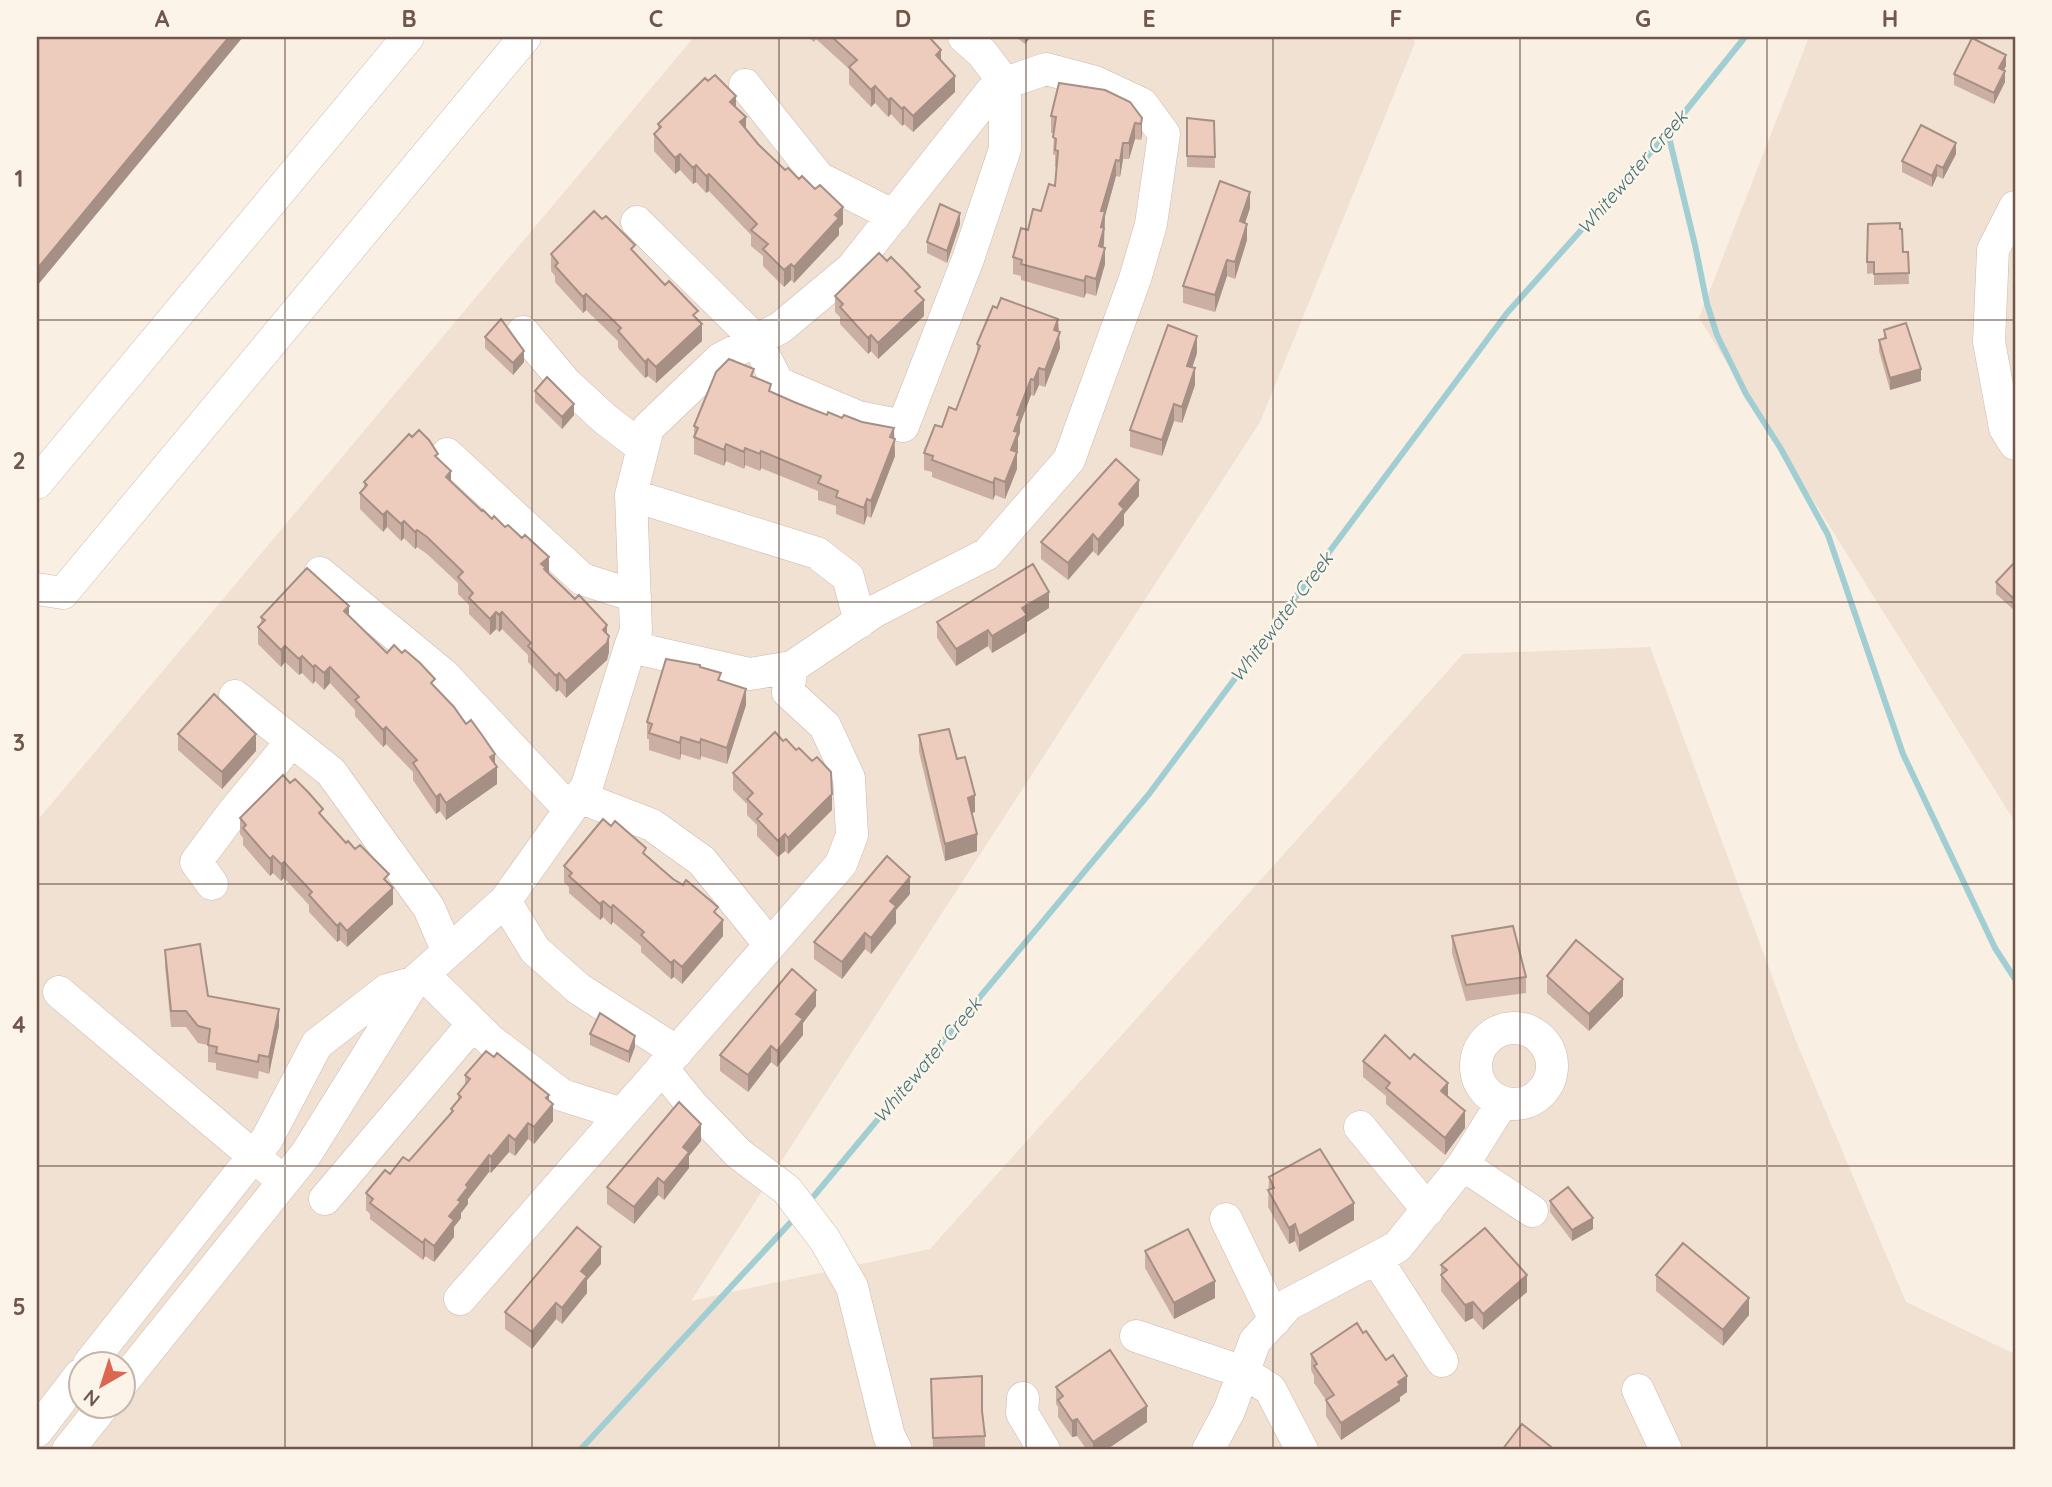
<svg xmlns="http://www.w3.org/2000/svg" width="2052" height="1487" font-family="Quicksand,sans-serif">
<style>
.residential{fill:#f1e1d2;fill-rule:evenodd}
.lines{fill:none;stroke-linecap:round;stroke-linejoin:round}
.stream{stroke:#a0ced3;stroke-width:6}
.minor-casing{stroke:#cdb9ad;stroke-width:33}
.minor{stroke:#fff;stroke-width:32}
.wall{fill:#ccafa3}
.shaded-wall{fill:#a68f84}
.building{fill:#edccbd;stroke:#a68f84;stroke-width:2}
.grid{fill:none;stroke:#70564b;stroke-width:2;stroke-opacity:0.55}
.labels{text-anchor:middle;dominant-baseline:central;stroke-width:5;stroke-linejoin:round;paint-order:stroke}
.water-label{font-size:19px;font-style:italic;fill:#44767b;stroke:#fdf4e9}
.neatline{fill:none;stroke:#70564b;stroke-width:2.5}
.grid-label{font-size:23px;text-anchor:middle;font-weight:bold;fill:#70564b}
</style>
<rect width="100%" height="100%" fill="#faefe3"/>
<path class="residential" d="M694,37H1413L1415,43L1260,422L691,1301L930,1249L1463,654L1650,647L1796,1041L1906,1302L2015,1354V1450H37V821ZM80,1364H122V1406H80Z
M1809,37H2015V822L1699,318Z"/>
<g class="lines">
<path class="stream" d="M1668,133L1695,245L1707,304L1717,335L1746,394L1781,449L1828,535L1903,754L1995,948L2015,979
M814,1196L1149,794L1507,313L1668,133L1745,37
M580,1450L790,1223"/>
<g class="minor-casing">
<path id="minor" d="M745,85L819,178L894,216
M2015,207L1993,250L1989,342L2005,428L2015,444
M637,222L756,340L778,383L858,417L903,426L968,259L1005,149V83L982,53L964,37
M523,332L566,383L605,419L643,448
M447,454L582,579L635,596
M37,483L408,37
M631,495L817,553L848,577L860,622
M320,573L443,674L570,810
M37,589L63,593L525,37
M235,696L331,772L429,908L448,952
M579,797L652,825L702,861L770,945
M212,884L196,862L231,815L292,741
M505,901L535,950L579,989L677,1052
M423,974L490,1040L562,1095L622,1114
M59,992L270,1170
M1476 1066a38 38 0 1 1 76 0a38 38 0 1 1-76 0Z
M662,1068L692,1105L739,1154L787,1190L825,1240L852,1287L889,1436L896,1450
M1360,1127L1428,1210
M1463,1165L1532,1211
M325,1199L473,1024
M1226,1219L1275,1320
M1377,1260L1442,1361
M460,1299L841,864L852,835L849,778L825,726L788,692L792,667
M1136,1336L1243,1372L1270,1389L1302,1450
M89,1364L267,1139L317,1044L387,990L413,983
M122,1383L306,1154L413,983L505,901L587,786L630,647L636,631L631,495L648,428L720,359L780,328L852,268L991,92L1005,83L1046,69L1095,82L1142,104L1164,134L1151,224L1135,279L1069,460L987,554L875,611L792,667L750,674L630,647
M1638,1390L1666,1450
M1023,1398L1022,1413L1044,1450
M37,1431L80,1375
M68,1450L103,1406
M1208,1450L1229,1411L1255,1341L1289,1304L1397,1247L1463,1165L1502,1103"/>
</g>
<use href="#minor" class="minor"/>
</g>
<path class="wall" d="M808,37H931V39L955,92L913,132L904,124L902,126L891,114L888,117L875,103L871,107L849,84V69L816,39L814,42Z
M1016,37H1031L1025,44Z
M2006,66L2004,70L2005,82L1994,104L1954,85V74Z
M736,107L746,129L758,144L843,224L839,228V235L794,283L791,280L784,287L763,266V256L751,246V235L709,191L706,193L696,182L693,184L680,170L675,174L654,151V134L658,130V124Z
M1051,116L1142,118V135L1141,140L1135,139L1129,159H1123L1120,177L1116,176L1105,216L1103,247L1105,264L1096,296L1086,293L1084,298L1021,280V276L1013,274V257L1055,186L1057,167H1055V155L1053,154L1054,133H1051Z
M1187,118L1214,121L1215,168L1187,167Z
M1956,154L1943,179L1937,176L1932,187L1902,172V161Z
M1250,208L1245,223L1247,240L1235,279L1227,276L1215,312L1183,303V286Z
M960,224L947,263L927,253V242Z
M1903,252H1908L1909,284L1874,285V273L1867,274V262Z
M551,254H635L698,320L702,341L656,383L648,376L645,378L618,348V341L586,310L583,313L555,282V276L551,271Z
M920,295L924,316L878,359L871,351L868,354L840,324V317L835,312V296Z
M1884,330L1921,381L1890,390L1879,351V340L1884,339Z
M1058,331L1060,348L1045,387L1039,385L1034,396L1031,395L1020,424V433L1018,438V449L1017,452V469L1005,499L995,495L993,500L932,477V472L924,470V453L942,427L956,410L977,356V344Z
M485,337L524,362L513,375L485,348Z
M1197,353L1192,368L1195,385L1182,423L1174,421L1162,456L1130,447V430Z
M754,377L771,392L827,415L894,439L895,456L871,518L867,516L864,525L836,514V506L818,500V491L761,468L760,471L745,465L744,469L726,461L724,466L694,454V426Z
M535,391L574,415L562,429L535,402Z
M438,458L451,482L549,573L607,634L609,652L607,660L566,698L559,690L556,692L528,662V655L502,629L499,632L496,629L490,635L469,614V605L458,594V583L427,554L417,547L415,549L404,538L401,541L387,527L383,532L360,509V493L364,489V482Z
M1139,496L1124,514V525L1098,556L1093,551L1068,580L1041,559V542Z
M2015,562V611L1996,594V582Z
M1049,608L1027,622V632L992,653L988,646L956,666L937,638V622Z
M349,616L387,653L435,688L495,764L497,784L446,820L440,811L436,814L413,780V772L386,744L383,747L355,716V710L330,683L324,690L315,681L313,684L302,673L299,675L285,662L281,667L258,644V627L261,623V617Z
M700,667L721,681L746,705L727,764L701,756L700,760L681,754L680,760L649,750V739H647V722Z
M178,734L256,751L222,789L178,750Z
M919,735L957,759L975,812L972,813L977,851L945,861L919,752Z
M733,773L832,810L788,854L785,851L778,857L757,836V825L747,815V804L733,790Z
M240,818H323L346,843L389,883L393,904L347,947L340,940L337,942L309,912V905L284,878L281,881L273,873L270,876L243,845V838L240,834Z
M646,856L718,915L723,936L682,984L674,977L671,979L641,952V946L613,922L611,925L603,917L600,920L569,893V887L564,882V866Z
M910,894L896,910V923L871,954L865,949L842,979L814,959V942Z
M1452,936L1526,977V993L1466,1001L1452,953Z
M165,950L208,996L279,1026L269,1074L259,1071L258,1079L216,1070V1063L208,1062V1045L198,1043L186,1027H171L165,966Z
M1547,976L1623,996L1589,1031L1547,993Z
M816,1006L803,1023V1035L777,1067L771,1062L748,1092L720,1071V1055Z
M590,1034L635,1047L629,1063L590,1045Z
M1363,1061L1448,1097L1465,1128L1445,1155L1386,1104V1096L1363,1077Z
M465,1075L549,1101L553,1121L534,1144L528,1139L515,1156L509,1152L491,1173L489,1172L468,1199V1204L461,1213V1218L454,1227V1237L434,1262L425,1256L423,1260L370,1219V1214L366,1210V1193L390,1174L409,1161L451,1114V1109L458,1100V1094L465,1085Z
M701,1141L689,1156V1168L664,1200L658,1195L634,1224L607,1204V1187Z
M1269,1177L1354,1220L1299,1252L1295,1241L1289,1244L1268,1207Z
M1550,1201L1593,1229L1572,1241L1550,1212Z
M1145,1251L1215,1298L1174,1319L1145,1268Z
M601,1264L587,1280V1293L562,1324L556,1319L532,1349L505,1329V1312Z
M1441,1265L1527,1292L1483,1330L1473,1318L1465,1322L1441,1291Z
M1656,1275L1749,1315L1723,1346L1656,1291Z
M1363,1333L1407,1392L1400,1397V1401L1341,1440L1326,1416V1400L1314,1383V1376L1311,1370V1354Z
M931,1379L982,1412L985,1436V1450H933Z
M1056,1387L1147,1422L1106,1450H1087L1077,1436L1072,1437L1058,1417V1407L1056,1404Z"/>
<path class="shaded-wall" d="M229,37H243L37,286V269Z
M1025,37H1031L1025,44Z
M941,50V66L936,55Z
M2006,55V66L1999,79V68Z
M2005,71V82L1994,104V93Z
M955,76V92L913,132V116Z
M875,86V103L871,107V90Z
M736,96V113L730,102Z
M891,98V114L888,117V100Z
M904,107V124L902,126V109Z
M746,117V133L740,122Z
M1142,118V135L1141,140V124Z
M1135,123V139L1129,159V143Z
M1123,143V159L1120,177V161Z
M1956,143V154L1943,179V168Z
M680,154V170L675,174V158Z
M1116,160V176L1105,216L1104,244L1099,263L1101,211Z
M696,165V182L693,184V168Z
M1937,165V176L1932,187V176Z
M709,174V191L706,193V176Z
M1250,192V208L1240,238V221Z
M843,207V224L839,228V235L794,283V267Z
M960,213V224L947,263V251Z
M1247,224V240L1235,279V262Z
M1105,248V264L1096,296V279Z
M1227,260V276L1215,312V295Z
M791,264V280L784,287V270Z
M1086,276V293L1084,298V281Z
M586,294V310L583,313V297Z
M924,300V316L878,359V343Z
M1058,319L1060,348L1045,387V370L1054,330Z
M702,324V341L656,383V367Z
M871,335V351L868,354V338Z
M1197,336V353L1187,383V366Z
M524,351V362L513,375V363Z
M648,359V376L645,378V362Z
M1039,368V385L1034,396V380Z
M1195,368V385L1182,423V407Z
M1921,369V381L1890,390V378Z
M1031,379V395L1020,424V433L1018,438V449L1011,467V450L1017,415Z
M574,404V415L562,429V417Z
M1174,404V421L1162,456V440Z
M894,428L895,456L871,518V501Z
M726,444V461L724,466V450Z
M745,448V465L744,469V452Z
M761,451V468L760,471V454Z
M1017,452V469L1005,499V482Z
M451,471V488L446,477Z
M995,478V495L993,500V483Z
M1139,480V496L1124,514V525L1098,556V540L1119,504Z
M867,499V516L864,525V508Z
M387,511V527L383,532V515Z
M404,521V538L401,541V524Z
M417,530V547L415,549V532Z
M1093,534V551L1068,580V563Z
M549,557V573L545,577L541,564Z
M1049,592V608L1027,622V632L992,653V636L1022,608Z
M349,606V622L344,611Z
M496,612V629L490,635V619Z
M502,612V629L499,632V615Z
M607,625V641L609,636V652L607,660L566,698V681Z
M988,630V646L956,666V649Z
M285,646V662L281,667V650Z
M302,656V673L299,675V659Z
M315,665V681L313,684V667Z
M330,667V683L324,690V673Z
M559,673V690L556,692V676Z
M746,689V705L727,764V748Z
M386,727V744L383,747V730Z
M256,734V751L222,789V772Z
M681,737V754L680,760V743Z
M701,739V756L700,760V743Z
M495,754V769L497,767V784L446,820V803Z
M440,794V811L436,814V797Z
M832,794V810L788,854V838Z
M975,795V812L968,814V798Z
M785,834V851L778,857V841Z
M977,834V851L945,861V844Z
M273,856V873L270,876V859Z
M284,862V878L281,881V864Z
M910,877V894L896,910V923L871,954V938L890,901Z
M393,888V904L347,947V931Z
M603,901V917L600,920V904Z
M613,905V922L611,925V908Z
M723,920V936L682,984V967Z
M340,923V940L337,942V926Z
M865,933V949L842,979V962Z
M674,960V977L671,979V963Z
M1623,979V996L1589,1031V1014Z
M816,990V1006L803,1023V1035L777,1067V1051L796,1014Z
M279,1009V1026L269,1074V1057Z
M635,1036V1047L629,1063V1052Z
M771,1046V1062L748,1092V1075Z
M1448,1083V1100L1441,1091Z
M549,1095V1109L553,1104V1121L534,1144V1127L546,1098Z
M1465,1111V1128L1445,1155V1138Z
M528,1123V1139L515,1156V1140Z
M701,1124V1141L689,1156V1168L664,1200V1183L683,1147Z
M509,1135V1152L491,1173V1157Z
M489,1155V1172L468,1199V1204L461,1213V1218L454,1227V1237L434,1262V1246L466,1185Z
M658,1178V1195L634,1224V1207Z
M1354,1203V1220L1299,1252V1236Z
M1593,1218V1229L1572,1241V1230Z
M1295,1224V1241L1289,1244V1228Z
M425,1239V1256L423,1260V1243Z
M601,1247V1264L587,1280V1293L562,1324V1308L581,1271Z
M1527,1275V1292L1483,1330V1314Z
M1215,1281V1298L1174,1319V1303Z
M1749,1298V1315L1723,1346V1330Z
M1473,1302V1318L1465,1322V1305Z
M556,1303V1319L532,1349V1332Z
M1407,1376V1392L1400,1397V1401L1341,1440V1423Z
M1147,1406V1422L1106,1450H1093V1442Z
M1077,1419V1436L1072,1437V1421Z"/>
<path class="building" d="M37,37H229L37,269Z
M832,37H929L941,50L936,55L955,76L913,116L904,107L902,109L891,98L888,100L875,86L871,90L849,67L857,60Z
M1972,38L2006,55L1999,68L2005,71L1994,93L1954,74Z
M715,75L736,96L730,102L746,117L740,122L758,144L785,170L788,168L799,179L802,176L815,189L820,185L843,207L835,215L839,218L794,267L791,264L784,270L763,249L768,244L751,230L757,224L709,174L706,176L696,165L693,168L680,154L675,158L654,134L661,127L658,124L705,78L708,81Z
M1059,83L1105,90L1130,102L1142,118L1141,124L1135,123L1129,143H1123L1120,161L1116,160L1101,211H1105L1101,227L1104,228L1099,246L1105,248L1096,279L1086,276L1084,281L1021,264L1022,260L1013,257L1021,228L1028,230L1033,209L1041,211L1049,184L1055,186L1058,151L1055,150L1056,139L1053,137L1056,117L1051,116Z
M1187,118L1214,121L1215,157L1187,156Z
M1921,125L1956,143L1943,168L1937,165L1932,176L1902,161Z
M1220,181L1250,192L1240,221L1247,224L1235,262L1227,260L1215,295L1183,286Z
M940,204L960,213L947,251L927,242Z
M594,211L602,219L606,216L635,245L631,249L665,285L669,281L698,311L693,315L702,324L656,367L648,359L645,362L618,331L621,328L586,294L583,297L555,266L558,263L551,254Z
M1900,223V229H1902L1903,252H1908L1909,273L1874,274V262H1867L1868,224Z
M879,253L887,261L891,257L904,270L920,287L915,291L924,300L878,343L871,335L868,338L840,307L843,304L835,296Z
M1001,298L1058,319L1054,330L1060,332L1045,370L1039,368L1034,380L1031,379L1017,415L1020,416L1014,431L1018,432L1011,450L1017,452L1005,482L995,478L993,483L932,460L933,456L924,453L935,425L942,427L949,407L956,410L980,346L977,344L993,306L997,308Z
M501,319L524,351L513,363L485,337Z
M1906,323L1921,369L1890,378L1879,340L1886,338L1884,330Z
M1168,325L1197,336L1187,366L1195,368L1182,407L1174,404L1162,440L1130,430Z
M729,359L754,369L751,376L771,384L769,391L794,402L827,415L828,412L842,418L844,415L862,422L894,428L890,437L895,439L871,501L867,499L864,508L836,497L838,491L818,483L821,476L761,451L760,454L745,448L744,452L726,444L724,450L694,437L698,428L694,426L716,372Z
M547,377L574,404L562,417L535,391Z
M419,430L429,440L438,454L435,456L451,471L446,477L482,511L483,510L492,519L494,516L505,527L508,525L522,538L525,535L549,557L541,564L545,567L544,569L575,599L579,595L607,625L603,630L609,636L607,643L566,681L559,673L556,676L528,646L531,643L502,612L499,615L496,612L490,619L469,598L473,593L458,577L463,572L427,537L417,530L415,532L404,521L401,524L387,511L383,515L360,493L367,485L364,482L409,434L412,437Z
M1116,459L1139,480L1119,504L1124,509L1098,540L1093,534L1068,563L1041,542Z
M2015,562V600L1996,582Z
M1033,564L1049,592L1022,608L1027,615L992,636L988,630L956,649L937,622Z
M307,568L349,606L344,611L387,653L394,645L402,653L405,650L420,663L435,679L431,683L454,707L466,724L471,720L482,735L495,754L490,757L497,767L446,803L440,794L436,797L413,763L417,760L386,727L383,730L355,700L359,697L330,667L324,673L315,665L313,667L302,656L299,659L285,646L281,650L258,627L265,620L261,617Z
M666,659L700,665V667L721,673L718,680L746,689L727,748L701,739L700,743L681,737L680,743L649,733L652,724L647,722Z
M214,694L256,734L222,772L178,734Z
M949,729L957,759L965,757L975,795L968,798L977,834L945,844L919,735Z
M775,732L783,741L786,739L796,750L799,748L812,761L817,757L831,772L832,794L788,838L785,834L778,841L757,819L762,814L747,799L753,793L733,773Z
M283,775L290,783L295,779L308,792L323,809L319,813L346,843L348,841L355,849L360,845L389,874L384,879L393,888L347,931L340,923L337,926L309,895L312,892L284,862L281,864L273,856L270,859L243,828L246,825L240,818Z
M603,819L611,826L615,821L646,848L643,853L673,879L683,885L686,880L718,907L714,912L723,920L682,967L674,960L671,963L641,935L644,932L613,905L611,908L603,901L600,904L569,876L572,873L564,866Z
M887,856L910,877L890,901L896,906L871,938L865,933L842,962L814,942Z
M1513,926L1526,977L1466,985L1452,936Z
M1576,940L1623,979L1589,1014L1547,976Z
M200,944L208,996L279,1009L269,1057L259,1055L258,1062L216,1053L217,1047L208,1045L210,1029L198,1026L186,1011H171L165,950Z
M792,969L816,990L796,1014L803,1019L777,1051L771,1046L748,1075L720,1055Z
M600,1013L635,1036L629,1052L590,1034Z
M1385,1035L1410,1059L1414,1054L1448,1083L1441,1091L1465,1111L1445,1138L1386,1088L1390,1083L1363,1061Z
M486,1051L494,1057L497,1053L549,1095L546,1098L553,1104L534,1127L528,1123L515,1140L509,1135L491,1157L489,1155L466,1185L468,1187L458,1200L461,1202L449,1216L454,1220L434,1246L425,1239L423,1243L370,1203L373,1199L366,1193L385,1170L390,1174L403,1157L409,1161L453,1111L451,1109L461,1097L458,1094L470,1079L465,1075Z
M679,1102L701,1124L683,1147L689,1152L674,1171L664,1183L658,1178L634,1207L607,1187Z
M1320,1149L1354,1203L1299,1236L1295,1224L1289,1228L1268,1190L1274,1188L1269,1177Z
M1568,1187L1593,1218L1572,1230L1550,1201Z
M577,1227L601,1247L581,1271L587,1276L562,1308L556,1303L532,1332L505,1312Z
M1485,1228L1527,1275L1483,1314L1473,1302L1465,1305L1441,1275L1447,1270L1441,1265Z
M1188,1229L1215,1281L1174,1303L1145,1251Z
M1683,1243L1749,1298L1723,1330L1656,1275Z
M1357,1323L1363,1333L1366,1331L1386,1360L1393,1355L1407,1376L1398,1382L1400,1385L1341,1423L1326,1400L1334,1395L1314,1366L1317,1364L1311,1354Z
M1110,1350L1147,1406L1093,1442L1077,1419L1072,1421L1058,1400L1063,1396L1056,1387Z
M982,1376V1411L985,1436L933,1438L931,1379Z
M1522,1424L1555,1450H1502Z"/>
<path class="grid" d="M285,37V1450M532,37V1450M779,37V1450M1026,37V1450M1273,37V1450M1520,37V1450M1767,37V1450M37,320H2015M37,602H2015M37,884H2015M37,1166H2015"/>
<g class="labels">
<g class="water-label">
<text transform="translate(1632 172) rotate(-49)">Whitewater Creek</text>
<text transform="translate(1281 617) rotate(-53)">Whitewater Creek</text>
<text transform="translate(927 1060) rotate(-50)">Whitewater Creek</text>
</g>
</g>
<rect width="2052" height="1487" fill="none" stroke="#fdf4e9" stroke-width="77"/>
<g transform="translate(102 1385) rotate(219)"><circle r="33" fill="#fdf4e9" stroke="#c5b5aa" stroke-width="2"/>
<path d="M0-5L12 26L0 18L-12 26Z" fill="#db6651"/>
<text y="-10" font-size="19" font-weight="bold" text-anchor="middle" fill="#70564b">N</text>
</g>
<rect x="38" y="38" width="1976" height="1410" class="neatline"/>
<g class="grid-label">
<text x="162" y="27">A</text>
<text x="409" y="27">B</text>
<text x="656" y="27">C</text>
<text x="903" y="27">D</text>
<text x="1149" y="27">E</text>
<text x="1396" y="27">F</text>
<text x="1643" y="27">G</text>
<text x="1890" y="27">H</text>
<text x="19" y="187">1</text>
<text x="19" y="469">2</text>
<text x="19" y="751">3</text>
<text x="19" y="1033">4</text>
<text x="19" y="1315">5</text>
</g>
</svg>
